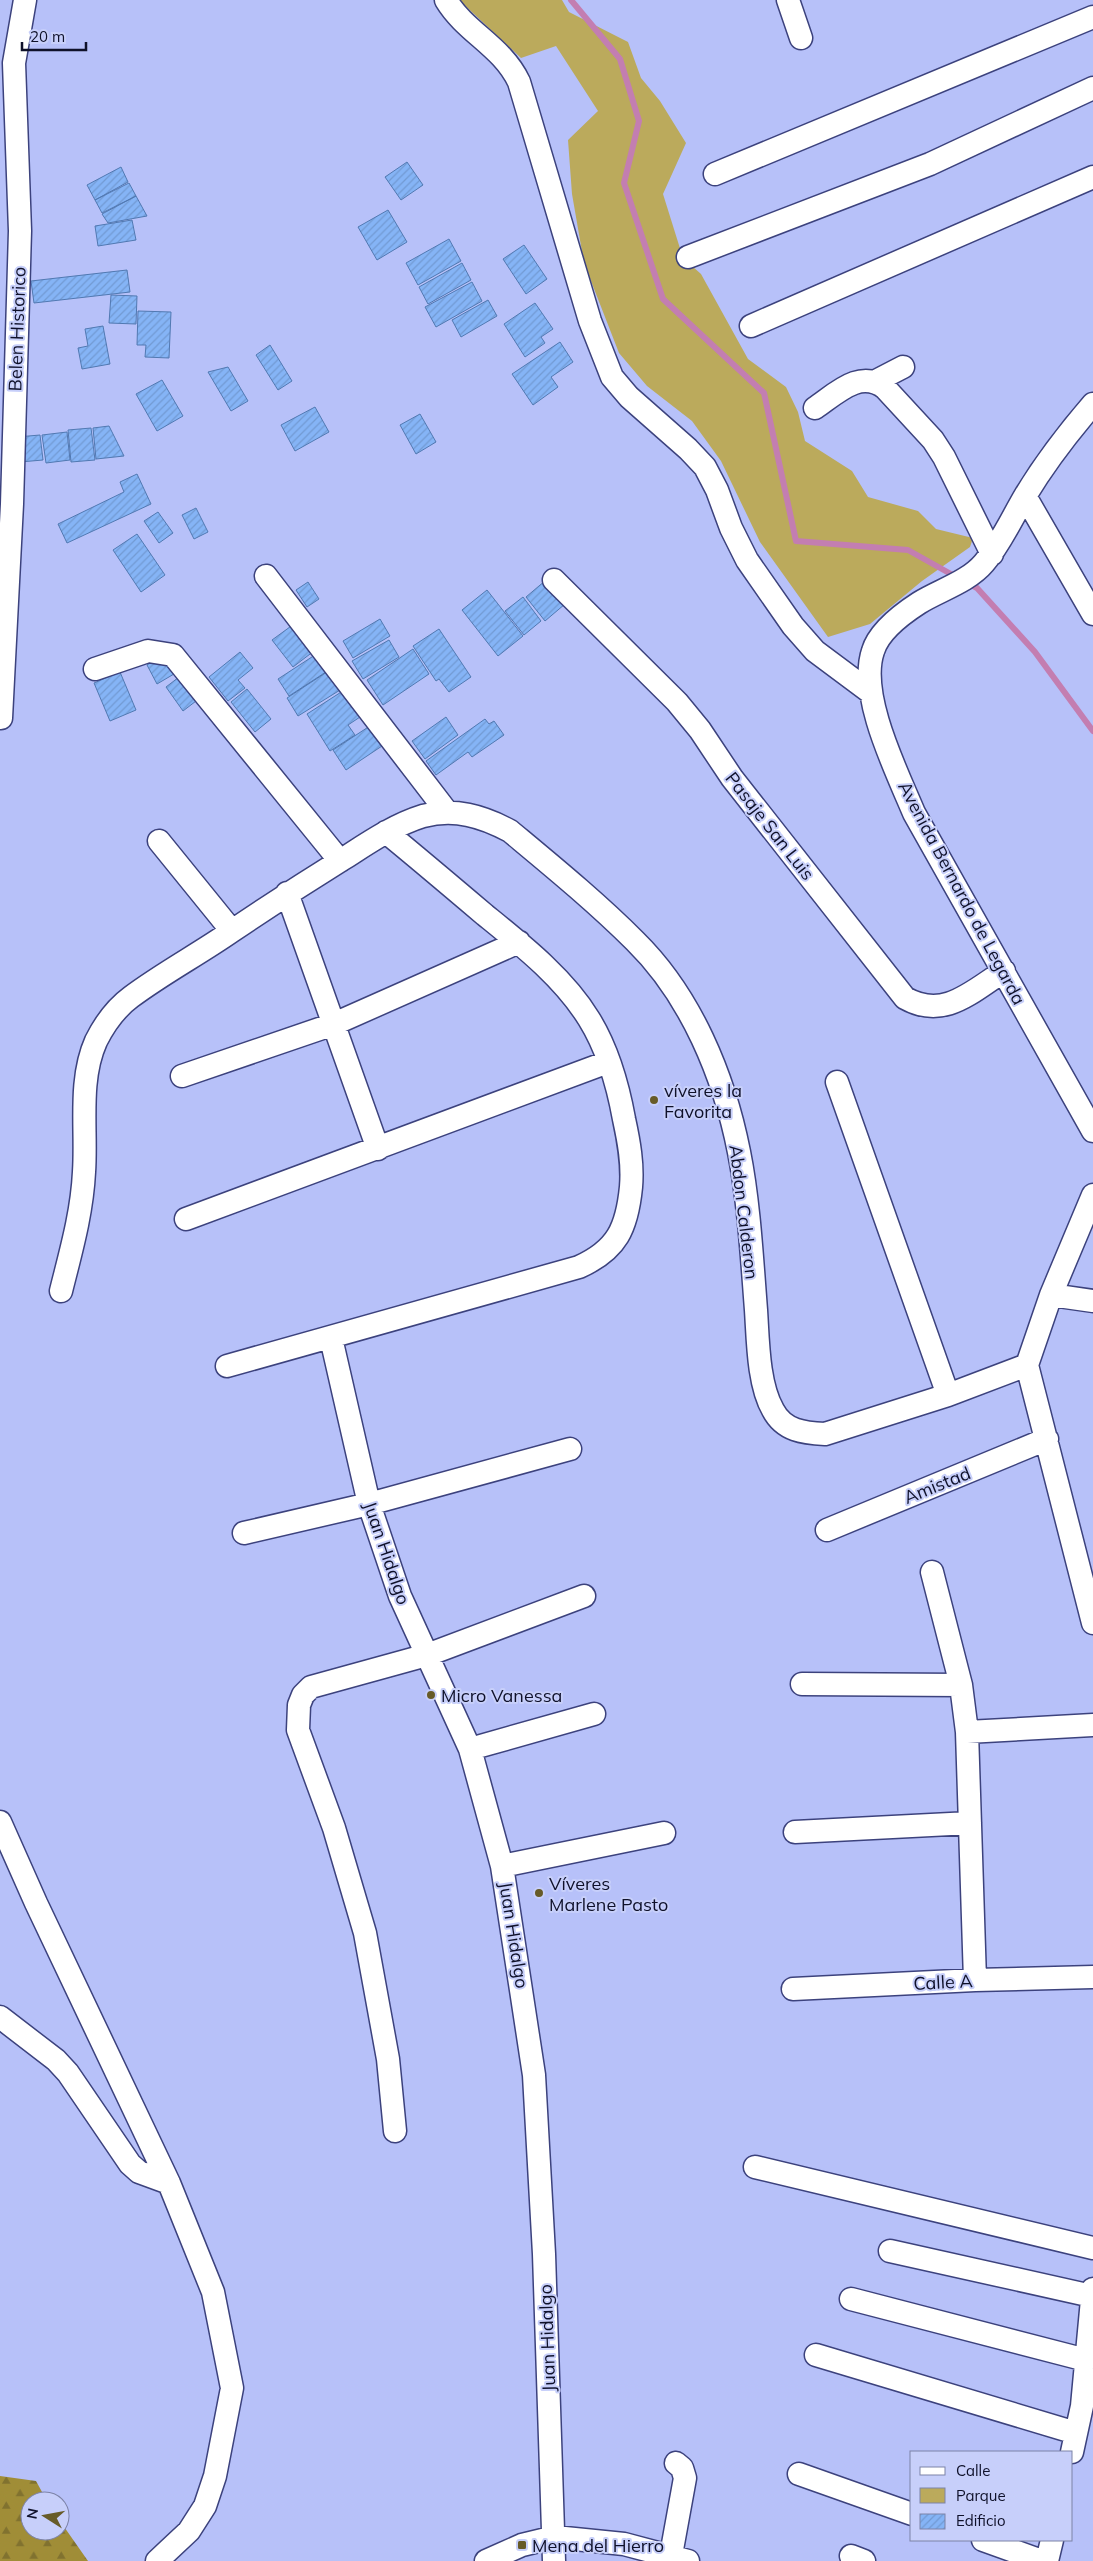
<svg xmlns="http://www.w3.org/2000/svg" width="1093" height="2561" font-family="Mulish,sans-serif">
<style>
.green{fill:#bbaa5c}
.forest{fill:url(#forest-firs)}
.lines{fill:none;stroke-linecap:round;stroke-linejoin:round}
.stream{stroke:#c37eb1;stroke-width:6}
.building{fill:url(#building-hatch);stroke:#5179b2}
.minor-casing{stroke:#3c427d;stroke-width:25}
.minor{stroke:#fff;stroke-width:22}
.poi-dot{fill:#675b28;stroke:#c7cffa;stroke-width:2}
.labels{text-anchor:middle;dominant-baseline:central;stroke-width:4;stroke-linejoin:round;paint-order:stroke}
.street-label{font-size:18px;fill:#0f112a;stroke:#c7cffa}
.poi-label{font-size:18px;fill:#0f112a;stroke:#c7cffa;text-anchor:start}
</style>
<defs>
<pattern id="forest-firs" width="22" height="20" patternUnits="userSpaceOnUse" patternTransform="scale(1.25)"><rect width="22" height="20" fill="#a08d37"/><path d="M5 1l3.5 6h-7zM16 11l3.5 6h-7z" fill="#81722f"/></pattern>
<pattern id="building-hatch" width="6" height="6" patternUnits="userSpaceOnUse" patternTransform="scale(1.25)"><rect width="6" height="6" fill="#85b4f6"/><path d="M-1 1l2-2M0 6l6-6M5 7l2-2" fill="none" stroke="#729ad3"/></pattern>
</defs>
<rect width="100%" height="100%" fill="#b7c1f9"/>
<path class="green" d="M459,0H562L569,12L628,42L641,78L660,101L686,143L663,194L683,258L701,274L748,359L786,387L798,412L805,441L852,471L868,497L918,511L936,529L973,538L970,547L922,581L870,624L828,637L760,542L721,461L692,421L647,386L619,353L584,263L572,194L568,140L598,111L556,46L521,58Z"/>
<path class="forest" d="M0,2476L36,2481L47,2501H30V2531H60V2521L88,2561H0Z"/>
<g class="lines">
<path class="stream" d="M571,0L620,59L639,121L624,183L663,299L764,393L796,541L908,550L958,578
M966,582L977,588L1035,652L1093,731"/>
</g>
<path class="building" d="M407,162L423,185L401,200L385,177Z
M121,167L128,182L95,200L87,185Z
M129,183L136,196L102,213L95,200Z
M136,196L147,216L108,223L102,214Z
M388,210L407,242L377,260L358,227Z
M132,220L136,240L98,246L95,226Z
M449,239L461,261L418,285L406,263Z
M524,245L547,279L526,294L503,259Z
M462,263L471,280L428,304L419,287Z
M127,270L130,292L34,303L31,281Z
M472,282L482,301L436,327L425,307Z
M111,295L137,296L136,324L109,323Z
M488,300L497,316L461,337L452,320Z
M535,303L553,329L541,337L545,343L525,357L504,324Z
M138,311L171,312L169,358L145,357L146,345H137Z
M103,326L110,364L82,369L78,348L88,346L85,329Z
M560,342L573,362L551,377L558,387L533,405L512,374Z
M270,345L292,381L278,390L256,355Z
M228,367L248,401L231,411L208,372Z
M162,380L183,416L157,431L136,394Z
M315,407L329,432L295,451L281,425Z
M420,414L436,442L416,454L400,425Z
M109,426L124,456L96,459L93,428Z
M91,428L95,460L71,462L68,430Z
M67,432L70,460L46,463L42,435Z
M40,435L43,460L20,462L17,437Z
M137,474L151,504L67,543L58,524L124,492L120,482Z
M196,508L208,532L194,539L182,515Z
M158,512L173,533L159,543L144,521Z
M137,534L165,575L141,592L113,550Z
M546,580L565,604L545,621L526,597Z
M308,582L319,599L307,607L296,590Z
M487,590L523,636L498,656L462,610Z
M523,597L541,621L524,635L505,611Z
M380,619L390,636L353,658L343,641Z
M294,624L314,651L293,667L272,640Z
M439,629L471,677L449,692L439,679L436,681L413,646Z
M389,640L399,657L363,679L352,661Z
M413,649L429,674L383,705L367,680Z
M240,652L253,668L238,680L245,688L228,701L209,677Z
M318,653L329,670L289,696L278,679Z
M164,655L174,674L157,684L147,665Z
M333,668L345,687L298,716L287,698Z
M120,672L136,710L110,721L94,683Z
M183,674L200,698L183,711L166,687Z
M349,687L366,713L348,725L355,735L330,751L307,714Z
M247,689L271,719L255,732L231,702Z
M446,717L458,735L425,759L412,741Z
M485,719L489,724L494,721L504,735L472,757L468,752L436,775L426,761Z
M376,722L388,742L346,770L333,750Z"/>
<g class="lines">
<g class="minor-casing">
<path id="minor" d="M446,0C466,33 502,46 519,82L590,321L612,377L629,397L688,449L705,467L717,490L731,528L747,560L793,626L815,651L870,692
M788,0L801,38
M715,174L1093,17
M688,257L930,164L1093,88
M751,326L1093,177
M876,381L903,367
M1093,404C1068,433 1045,463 1025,496C1012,518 1001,543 984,563C968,582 940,590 919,603C902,614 879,631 873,651C858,695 897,772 914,813L1093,1131
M815,408C837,393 860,369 885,388L933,440L944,457L992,554
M1025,496L1093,614
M266,576L447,812
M554,580L677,702L700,730L732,778L905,998C944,1020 971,992 1004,971
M95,669L148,651L173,655L340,861
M1,718L12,504L20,231L14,63L25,0
M159,841L232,931
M287,893L378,1149
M182,1076L334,1024L519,942
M837,1082L948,1395
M1093,1195L1051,1295L1027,1365L1093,1623
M186,1219L608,1062
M61,1291C71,1251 82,1213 84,1172C87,1130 78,1081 96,1041C104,1025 116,1008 131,997C163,973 199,954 232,931C269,906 306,882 343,859C368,843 394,825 423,816C455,808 482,816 510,831C552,866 596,902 635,941C691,996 724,1076 739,1152C749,1202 752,1259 756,1310C758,1340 758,1384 773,1410C784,1431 804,1433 825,1434L948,1395L1027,1365
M1051,1295L1093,1301
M331,1338L369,1504L400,1596L470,1749L502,1866L534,2075L544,2254L554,2561
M227,1366L579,1267C617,1250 627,1228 631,1187C633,1164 629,1142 624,1119C618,1086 607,1048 589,1019C564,978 522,945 485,915C452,887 419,859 386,832
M827,1530L1047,1439
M244,1533L369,1504L570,1449
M932,1572L961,1685L967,1732L975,1980
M802,1684L961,1685
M967,1732L1093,1725
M470,1749L594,1714
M0,1822L36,1903L169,2183L213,2292L232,2388L215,2476L205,2506L189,2531L157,2561
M795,1832L970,1823
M502,1866L664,1833
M793,1989L975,1980L1093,1977
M0,2017L56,2060L68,2073L130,2164L139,2172L169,2183
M395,2131L388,2059L365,1933L334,1828L298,1730L299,1705L303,1695L311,1687L427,1655L584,1596
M755,2167L1093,2248
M890,2251L1092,2296
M851,2299L1086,2360
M816,2355L1076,2433
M1072,2452L1082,2406L1093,2289
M799,2474L912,2514
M983,2540L1042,2561
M671,2555L685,2478L682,2468L676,2463
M851,2556L864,2561
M486,2561L522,2545L555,2537L624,2544L688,2561
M1047,2561L1052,2540"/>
</g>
<use href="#minor" class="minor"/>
</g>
<g class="poi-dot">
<circle cx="654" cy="1100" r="5"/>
<circle cx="431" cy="1695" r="5"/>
<circle cx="539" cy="1893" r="5"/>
<rect x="517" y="2540" width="10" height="10" rx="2.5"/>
</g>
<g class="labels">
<g class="street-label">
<text transform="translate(17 329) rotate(-88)">Belen Historico</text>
<text transform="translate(770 826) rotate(52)">Pasaje San Luis</text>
<text transform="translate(962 893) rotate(62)">Avenida Bernardo de Legarda</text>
<text transform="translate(744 1212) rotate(83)">Abdon Calderon</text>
<text transform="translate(937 1485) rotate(-22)">Amistad</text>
<text transform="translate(387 1553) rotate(71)">Juan Hidalgo</text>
<text transform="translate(514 1935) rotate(81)">Juan Hidalgo</text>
<text transform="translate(943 1982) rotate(-3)">Calle A</text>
<text transform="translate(547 2338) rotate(-92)">Juan Hidalgo</text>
</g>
<g class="poi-label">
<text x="664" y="1090">víveres la<tspan x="664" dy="21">Favorita</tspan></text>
<text x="441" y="1695">Micro Vanessa</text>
<text x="549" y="1883">Víveres<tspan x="549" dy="21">Marlene Pasto</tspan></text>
<text x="532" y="2545">Mena del Hierro</text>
</g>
</g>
<rect x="910" y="2451" width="162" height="90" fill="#c7cffa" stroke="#7d83a7"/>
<rect x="920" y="2467" width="25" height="8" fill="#ffffff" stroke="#7d83a7"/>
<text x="956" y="2476" font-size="15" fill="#0f112a">Calle</text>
<rect x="920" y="2488" width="25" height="15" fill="#bbaa5c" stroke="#7d83a7"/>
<text x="956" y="2501" font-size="15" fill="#0f112a">Parque</text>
<rect x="920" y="2514" width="25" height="15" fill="url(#building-hatch)" stroke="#7d83a7"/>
<text x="956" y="2526" font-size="15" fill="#0f112a">Edificio</text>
<g transform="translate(45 2516) rotate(281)"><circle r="24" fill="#c7cffa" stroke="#7d83a7"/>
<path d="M0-4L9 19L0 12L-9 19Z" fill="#675b28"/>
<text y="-8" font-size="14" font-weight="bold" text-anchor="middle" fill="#0f112a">N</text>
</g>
<path d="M22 42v8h64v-8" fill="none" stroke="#0f112a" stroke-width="2.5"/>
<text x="30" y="42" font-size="15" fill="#0f112a" stroke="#c7cffa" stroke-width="4" paint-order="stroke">20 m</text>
</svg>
